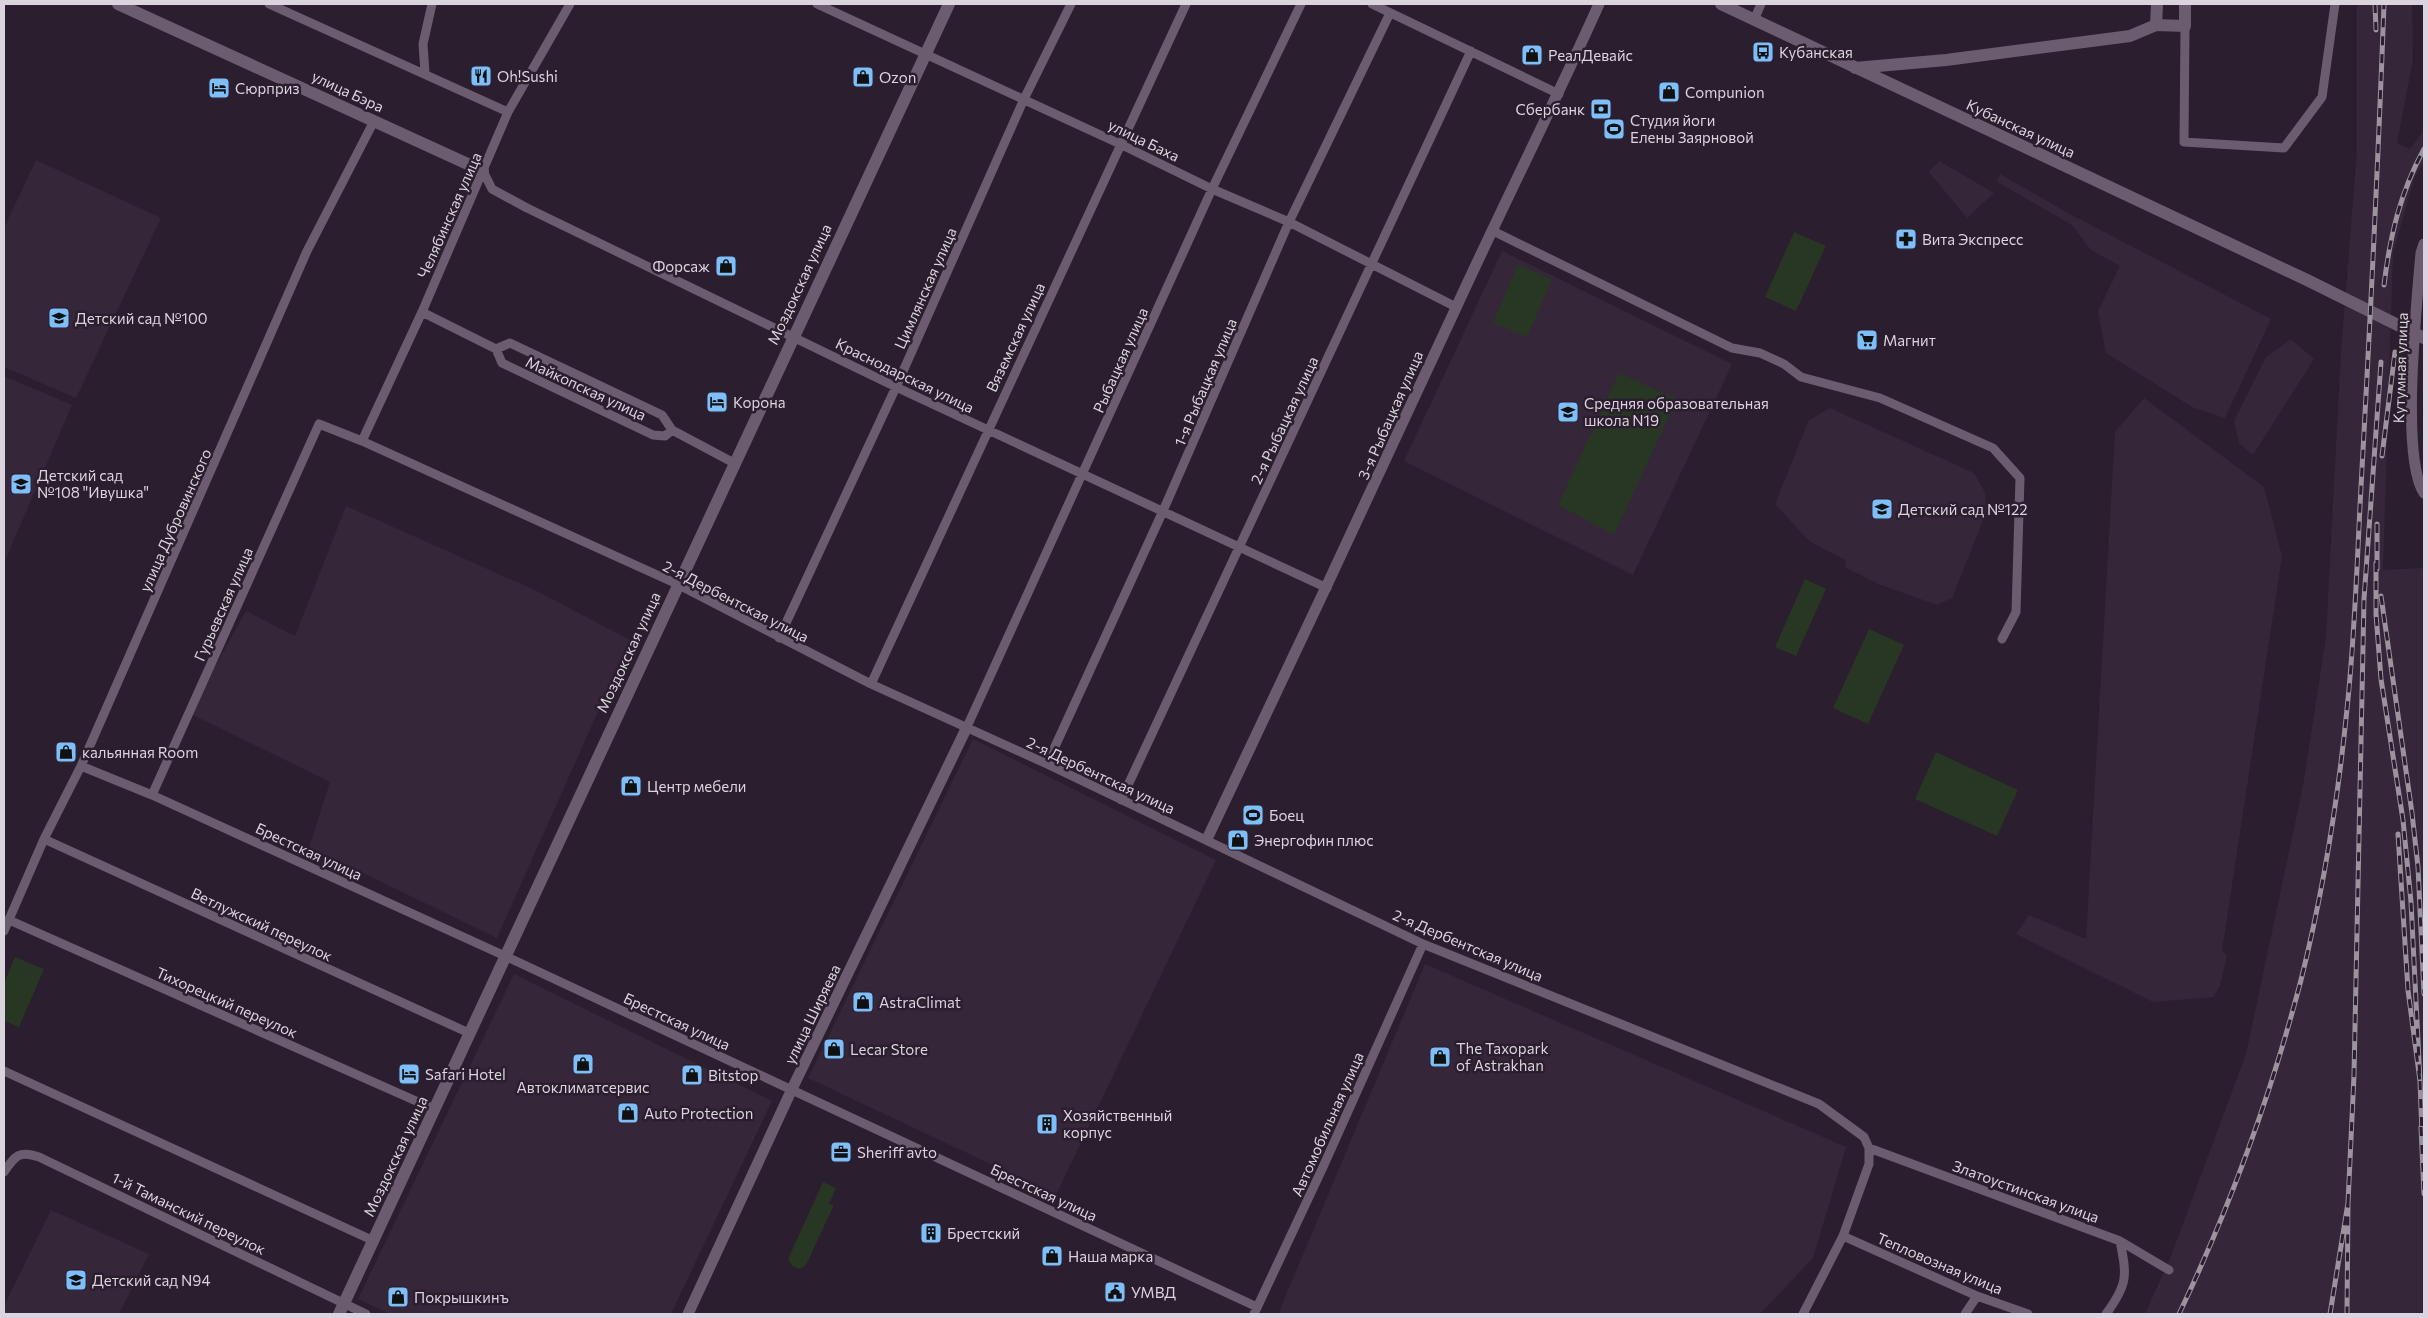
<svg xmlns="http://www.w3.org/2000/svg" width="2428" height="1318" font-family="Commissioner,sans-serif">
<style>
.built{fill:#36263a}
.green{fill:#283624}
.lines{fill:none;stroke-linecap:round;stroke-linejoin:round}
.minor{stroke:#6b5d6f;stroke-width:9}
.tertiary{stroke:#6b5d6f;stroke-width:11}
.secondary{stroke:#6b5d6f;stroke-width:12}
.rail-casing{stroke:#9d939f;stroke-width:5}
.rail{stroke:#2b1e2e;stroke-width:3;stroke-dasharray:9;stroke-linecap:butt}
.labels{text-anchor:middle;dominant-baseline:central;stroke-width:5;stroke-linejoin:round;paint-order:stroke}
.poi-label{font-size:15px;fill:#dbd3dd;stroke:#2b1e2e;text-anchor:start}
.street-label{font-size:15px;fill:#dbd3dd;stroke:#2b1e2e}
</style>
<rect width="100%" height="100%" fill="#2b1e2e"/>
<path class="built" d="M2357,4H2412L2413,60L2397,143L2410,149L2424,130V161L2414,179L2393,253L2383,570L2424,568V1314H2145L2171,1256L2246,1054L2303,786L2326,637L2341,352L2357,150Z
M36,160L161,218L76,398L4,367V228Z
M1939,161L1994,193L1967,218L1929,172Z
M2000,174L2068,213L2271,319L2225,418L2192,407L2106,353L2098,311L2120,266L2091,250L2072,225L1997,182Z
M1502,251L1732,364L1633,575L1404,461Z
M2291,339L2314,359L2253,455L2239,443L2234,421L2266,357Z
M4,376L72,405L4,563Z
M2144,398L2264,487L2282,556L2222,951L2227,955L2220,986L2213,997L2153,1002L2016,934L2029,915L2086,939L2115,432Z
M1830,408L1974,473L1985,492L1986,513L1952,598L1937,605L1881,585L1846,568L1845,560L1809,541L1775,504L1809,420Z
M346,506L537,591L630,640L497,938L309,847L330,782L189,713L246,611L295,636Z
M973,739L1216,860L1056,1195L808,1078Z
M1425,964L1846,1147L1813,1258L1760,1314H1278Z
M514,974L772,1101L671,1314H390L358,1299Z
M51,1210L149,1254L119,1314H4V1306Z"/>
<path class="green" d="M1794,232L1826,246L1796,311L1765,297Z
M1518,264L1552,280L1527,337L1493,323Z
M1619,373L1677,399L1614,535L1558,505Z
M1805,579L1826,589L1796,656L1775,647Z
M1869,629L1904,645L1868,724L1833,708Z
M1936,752L2018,790L1997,836L1915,799Z
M15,957L44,969L19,1027L4,1021V983Z
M823,1182L836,1188L829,1204L834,1205L806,1265L800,1269L792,1266L788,1259Z"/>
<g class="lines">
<path class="minor" d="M269,4L508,112
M817,4L1120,144L1212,189L1289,222L1456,307
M1372,4L1559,94
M1754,20L1761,4
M2185,26L2184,142L2284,148L2322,97L2335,4
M425,73L423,44L432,4
M483,171L492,189L527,208L896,387L1327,588
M1493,231L1732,348L1760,353L1784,364L1801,377L1880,398L1993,448L2020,478L2016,612L2002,639
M422,312L496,349L510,343L662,415L672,430
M496,349L502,363L653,435L665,436L672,430L734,463
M362,441L422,312L508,112L570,4
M779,638L896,387L1024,99L1071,4
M871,684L1186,4
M966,729L1212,189L1301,4
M1047,764L1163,511L1289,222L1390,13
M81,766L152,795L505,956L1257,1307
M152,795L319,424L362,441L677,584L871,684L1047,764L1423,944L1819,1104L1864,1137L1869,1148V1164L1843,1236L1803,1314
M1121,800L1471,51
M44,839L469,1033
M9,920L434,1109
M4,931L44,839L81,766L307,251L374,121
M4,1071L374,1241
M1869,1148L2120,1241L2169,1270
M4,1172C15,1156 19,1150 39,1157L366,1314
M1843,1236L1977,1296L2028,1314
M1254,1314L1323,1167L1423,944
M1965,1314L1977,1296
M2106,1314C2128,1284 2127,1276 2120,1241"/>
<path class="tertiary" d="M2424,244L2421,253C2417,302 2400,456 2424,493
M1207,839C1291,663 1373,487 1455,310C1502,207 1553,107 1599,4
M688,1314L792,1089L966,729"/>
<path class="secondary" d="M118,4L483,171
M1721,4L2307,280L2424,338
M2156,25L2157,4
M1855,68L1946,60L2130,36L2156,25L2185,26V4
M339,1314L949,4"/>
<g class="rail-casing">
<path id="rail" d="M2375,4L2376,30
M2384,285C2390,236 2400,193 2424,149
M2382,456L2395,352
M2376,563V614L2381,679L2403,820L2411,902L2420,1081L2408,990L2398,834
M2377,569V524
M2381,596L2412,813L2418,867L2424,994
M2420,1081L2422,1134
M2421,1127L2424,1194
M2348,1203L2354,1075L2364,599L2381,362
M2179,1314C2230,1207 2271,1095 2301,980C2323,892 2338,799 2347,709C2355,635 2357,561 2361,487C2370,326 2378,165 2384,4
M2330,1314L2348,1203L2347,1314"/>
</g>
<use href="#rail" class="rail"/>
</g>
<defs>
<g id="bus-square" transform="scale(1.125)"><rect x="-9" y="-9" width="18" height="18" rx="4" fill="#7ebef9" stroke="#2b1e2e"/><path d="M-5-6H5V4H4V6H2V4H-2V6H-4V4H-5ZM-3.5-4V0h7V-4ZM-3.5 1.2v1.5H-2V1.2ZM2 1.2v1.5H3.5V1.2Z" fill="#111"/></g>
<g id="shop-square" transform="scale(1.125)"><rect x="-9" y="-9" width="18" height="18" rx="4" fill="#7ebef9" stroke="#2b1e2e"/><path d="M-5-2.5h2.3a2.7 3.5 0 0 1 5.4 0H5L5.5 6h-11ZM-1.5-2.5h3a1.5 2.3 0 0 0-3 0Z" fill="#111"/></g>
<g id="restaurant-square" transform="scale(1.125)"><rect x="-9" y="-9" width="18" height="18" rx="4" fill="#7ebef9" stroke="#2b1e2e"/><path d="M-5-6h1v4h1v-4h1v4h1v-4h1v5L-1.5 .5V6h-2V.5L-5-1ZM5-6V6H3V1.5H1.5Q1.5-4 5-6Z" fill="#111"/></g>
<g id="hotel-square" transform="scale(1.125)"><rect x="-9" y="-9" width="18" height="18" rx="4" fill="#7ebef9" stroke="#2b1e2e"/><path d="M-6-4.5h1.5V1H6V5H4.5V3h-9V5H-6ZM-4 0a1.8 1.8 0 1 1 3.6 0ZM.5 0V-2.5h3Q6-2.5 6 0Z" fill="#111"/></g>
<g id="bank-square" transform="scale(1.125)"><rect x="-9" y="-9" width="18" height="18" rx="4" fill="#7ebef9" stroke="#2b1e2e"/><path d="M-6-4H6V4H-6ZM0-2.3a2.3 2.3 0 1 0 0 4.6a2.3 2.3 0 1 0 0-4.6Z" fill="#111"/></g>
<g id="stadium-square" transform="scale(1.125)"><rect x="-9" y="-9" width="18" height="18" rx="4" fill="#7ebef9" stroke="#2b1e2e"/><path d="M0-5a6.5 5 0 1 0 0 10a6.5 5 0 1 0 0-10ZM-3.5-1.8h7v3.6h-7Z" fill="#111"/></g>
<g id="pharmacy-square" transform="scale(1.125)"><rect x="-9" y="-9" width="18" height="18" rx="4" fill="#7ebef9" stroke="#2b1e2e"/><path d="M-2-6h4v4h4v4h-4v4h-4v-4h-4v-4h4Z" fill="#111"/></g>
<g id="school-square" transform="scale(1.125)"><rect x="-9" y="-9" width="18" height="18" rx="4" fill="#7ebef9" stroke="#2b1e2e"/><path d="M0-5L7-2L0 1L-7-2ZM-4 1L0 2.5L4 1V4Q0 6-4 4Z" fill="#111"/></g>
<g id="supermarket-square" transform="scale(1.125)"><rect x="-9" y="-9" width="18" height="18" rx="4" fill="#7ebef9" stroke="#2b1e2e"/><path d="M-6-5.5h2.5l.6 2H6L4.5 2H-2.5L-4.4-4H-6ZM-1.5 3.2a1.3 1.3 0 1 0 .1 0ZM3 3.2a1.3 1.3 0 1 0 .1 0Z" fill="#111"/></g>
<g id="building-square" transform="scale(1.125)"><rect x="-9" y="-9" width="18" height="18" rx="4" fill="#7ebef9" stroke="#2b1e2e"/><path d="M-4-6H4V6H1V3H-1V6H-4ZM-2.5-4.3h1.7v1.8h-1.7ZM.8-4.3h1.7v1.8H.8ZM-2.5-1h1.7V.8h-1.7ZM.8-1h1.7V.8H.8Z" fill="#111"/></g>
<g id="office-square" transform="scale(1.125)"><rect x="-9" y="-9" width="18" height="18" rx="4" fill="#7ebef9" stroke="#2b1e2e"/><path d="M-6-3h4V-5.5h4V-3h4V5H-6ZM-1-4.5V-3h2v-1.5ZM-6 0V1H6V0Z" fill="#111"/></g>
<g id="civic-square" transform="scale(1.125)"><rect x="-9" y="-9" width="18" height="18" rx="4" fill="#7ebef9" stroke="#2b1e2e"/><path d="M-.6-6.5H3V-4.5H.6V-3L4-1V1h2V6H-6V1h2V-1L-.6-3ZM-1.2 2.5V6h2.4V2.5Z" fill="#111"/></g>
</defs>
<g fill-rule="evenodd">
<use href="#bus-square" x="1763" y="52"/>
<use href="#shop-square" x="1532" y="55"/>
<use href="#restaurant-square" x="481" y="76"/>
<use href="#shop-square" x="863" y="77"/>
<use href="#hotel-square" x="219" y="88"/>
<use href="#shop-square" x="1669" y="92"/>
<use href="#bank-square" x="1601" y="109"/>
<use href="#stadium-square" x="1614" y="129"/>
<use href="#pharmacy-square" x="1906" y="239"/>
<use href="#shop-square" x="726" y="266"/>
<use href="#school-square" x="59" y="318"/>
<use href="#supermarket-square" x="1867" y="340"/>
<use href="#hotel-square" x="717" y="402"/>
<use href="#school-square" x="1568" y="412"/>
<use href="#school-square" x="21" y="484"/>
<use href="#school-square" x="1882" y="509"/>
<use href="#shop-square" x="66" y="752"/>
<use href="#shop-square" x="631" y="786"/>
<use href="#stadium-square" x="1253" y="815"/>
<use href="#shop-square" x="1238" y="840"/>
<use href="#shop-square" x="863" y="1002"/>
<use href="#shop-square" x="834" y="1049"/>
<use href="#shop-square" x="1440" y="1057"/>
<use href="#shop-square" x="583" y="1064"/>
<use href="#hotel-square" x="409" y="1074"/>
<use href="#shop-square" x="692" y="1075"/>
<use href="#shop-square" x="628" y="1113"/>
<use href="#building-square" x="1047" y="1124"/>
<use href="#office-square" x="841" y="1152"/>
<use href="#building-square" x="931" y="1233"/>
<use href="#shop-square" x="1052" y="1256"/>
<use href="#school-square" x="76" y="1280"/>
<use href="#civic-square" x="1115" y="1292"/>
<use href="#shop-square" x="398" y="1297"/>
</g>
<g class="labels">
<g class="poi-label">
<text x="1779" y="52">Кубанская</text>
<text x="1548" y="55">РеалДевайс</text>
<text x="497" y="76">Oh!Sushi</text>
<text x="879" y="77">Ozon</text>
<text x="235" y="88">Сюрприз</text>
<text x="1685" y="92">Compunion</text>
<text x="1585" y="109" text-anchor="end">Сбербанк</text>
<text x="1630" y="120">Студия йоги<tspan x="1630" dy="17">Елены Заярновой</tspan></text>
<text x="1922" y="239">Вита Экспресс</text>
<text x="710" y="266" text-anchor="end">Форсаж</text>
<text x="75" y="318">Детский сад №100</text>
<text x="1883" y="340">Магнит</text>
<text x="733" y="402">Корона</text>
<text x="1584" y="403">Средняя образовательная<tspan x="1584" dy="17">школа N19</tspan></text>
<text x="37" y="475">Детский сад<tspan x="37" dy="17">№108 "Ивушка"</tspan></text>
<text x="1898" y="509">Детский сад №122</text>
<text x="82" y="752">кальянная Room</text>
<text x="647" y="786">Центр мебели</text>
<text x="1269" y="815">Боец</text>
<text x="1254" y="840">Энергофин плюс</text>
<text x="879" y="1002">AstraClimat</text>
<text x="1456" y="1048">The Taxopark<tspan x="1456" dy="17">of Astrakhan</tspan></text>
<text x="850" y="1049">Lecar Store</text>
<text x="425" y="1074">Safari Hotel</text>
<text x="708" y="1075">Bitstop</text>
<text x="583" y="1087" text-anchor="middle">Автоклиматсервис</text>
<text x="644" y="1113">Auto Protection</text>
<text x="1063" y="1115">Хозяйственный<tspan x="1063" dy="17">корпус</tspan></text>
<text x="857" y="1152">Sheriff avto</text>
<text x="947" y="1233">Брестский</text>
<text x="1068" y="1256">Наша марка</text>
<text x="92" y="1280">Детский сад N94</text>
<text x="1131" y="1292">УМВД</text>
<text x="414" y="1297">Покрышкинъ</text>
</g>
<g class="street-label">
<text transform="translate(348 91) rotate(25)">улица Бэра</text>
<text transform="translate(2021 128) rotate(25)">Кубанская улица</text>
<text transform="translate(1144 140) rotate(26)">улица Баха</text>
<text transform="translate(449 215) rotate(-66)">Челябинская улица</text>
<text transform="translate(799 284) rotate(-65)">Моздокская улица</text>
<text transform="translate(925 288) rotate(-66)">Цимлянская улица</text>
<text transform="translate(1015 337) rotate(-65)">Вяземская улица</text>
<text transform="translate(1120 360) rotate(-66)">Рыбацкая улица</text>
<text transform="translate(2400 368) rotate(-88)">Кутумная улица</text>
<text transform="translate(905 375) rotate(26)">Краснодарская улица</text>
<text transform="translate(1205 382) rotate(-67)">1-я Рыбацкая улица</text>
<text transform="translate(586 388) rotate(25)">Майкопская улица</text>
<text transform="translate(1390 415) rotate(-66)">3-я Рыбацкая улица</text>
<text transform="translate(1284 420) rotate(-65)">2-я Рыбацкая улица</text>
<text transform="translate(175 520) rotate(-66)">улица Дубровинского</text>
<text transform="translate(736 601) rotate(27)">2-я Дербентская улица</text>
<text transform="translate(223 604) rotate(-66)">Гурьевская улица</text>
<text transform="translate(628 652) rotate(-65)">Моздокская улица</text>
<text transform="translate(1101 775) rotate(25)">2-я Дербентская улица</text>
<text transform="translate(309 851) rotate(25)">Брестская улица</text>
<text transform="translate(262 924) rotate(25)">Ветлужский переулок</text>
<text transform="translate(1468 945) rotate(23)">2-я Дербентская улица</text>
<text transform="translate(227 1002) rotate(24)">Тихорецкий переулок</text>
<text transform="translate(812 1014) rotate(-64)">улица Ширяева</text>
<text transform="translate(677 1021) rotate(25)">Брестская улица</text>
<text transform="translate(1327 1124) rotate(-66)">Автомобильная улица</text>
<text transform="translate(395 1156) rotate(-65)">Моздокская улица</text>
<text transform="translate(2026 1191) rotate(20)">Златоустинская улица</text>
<text transform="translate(1044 1192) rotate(25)">Брестская улица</text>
<text transform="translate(189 1213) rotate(26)">1-й Таманский переулок</text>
<text transform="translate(1940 1263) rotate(23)">Тепловозная улица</text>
</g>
</g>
<rect width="2428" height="1318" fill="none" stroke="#dbd3dd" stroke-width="10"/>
</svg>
